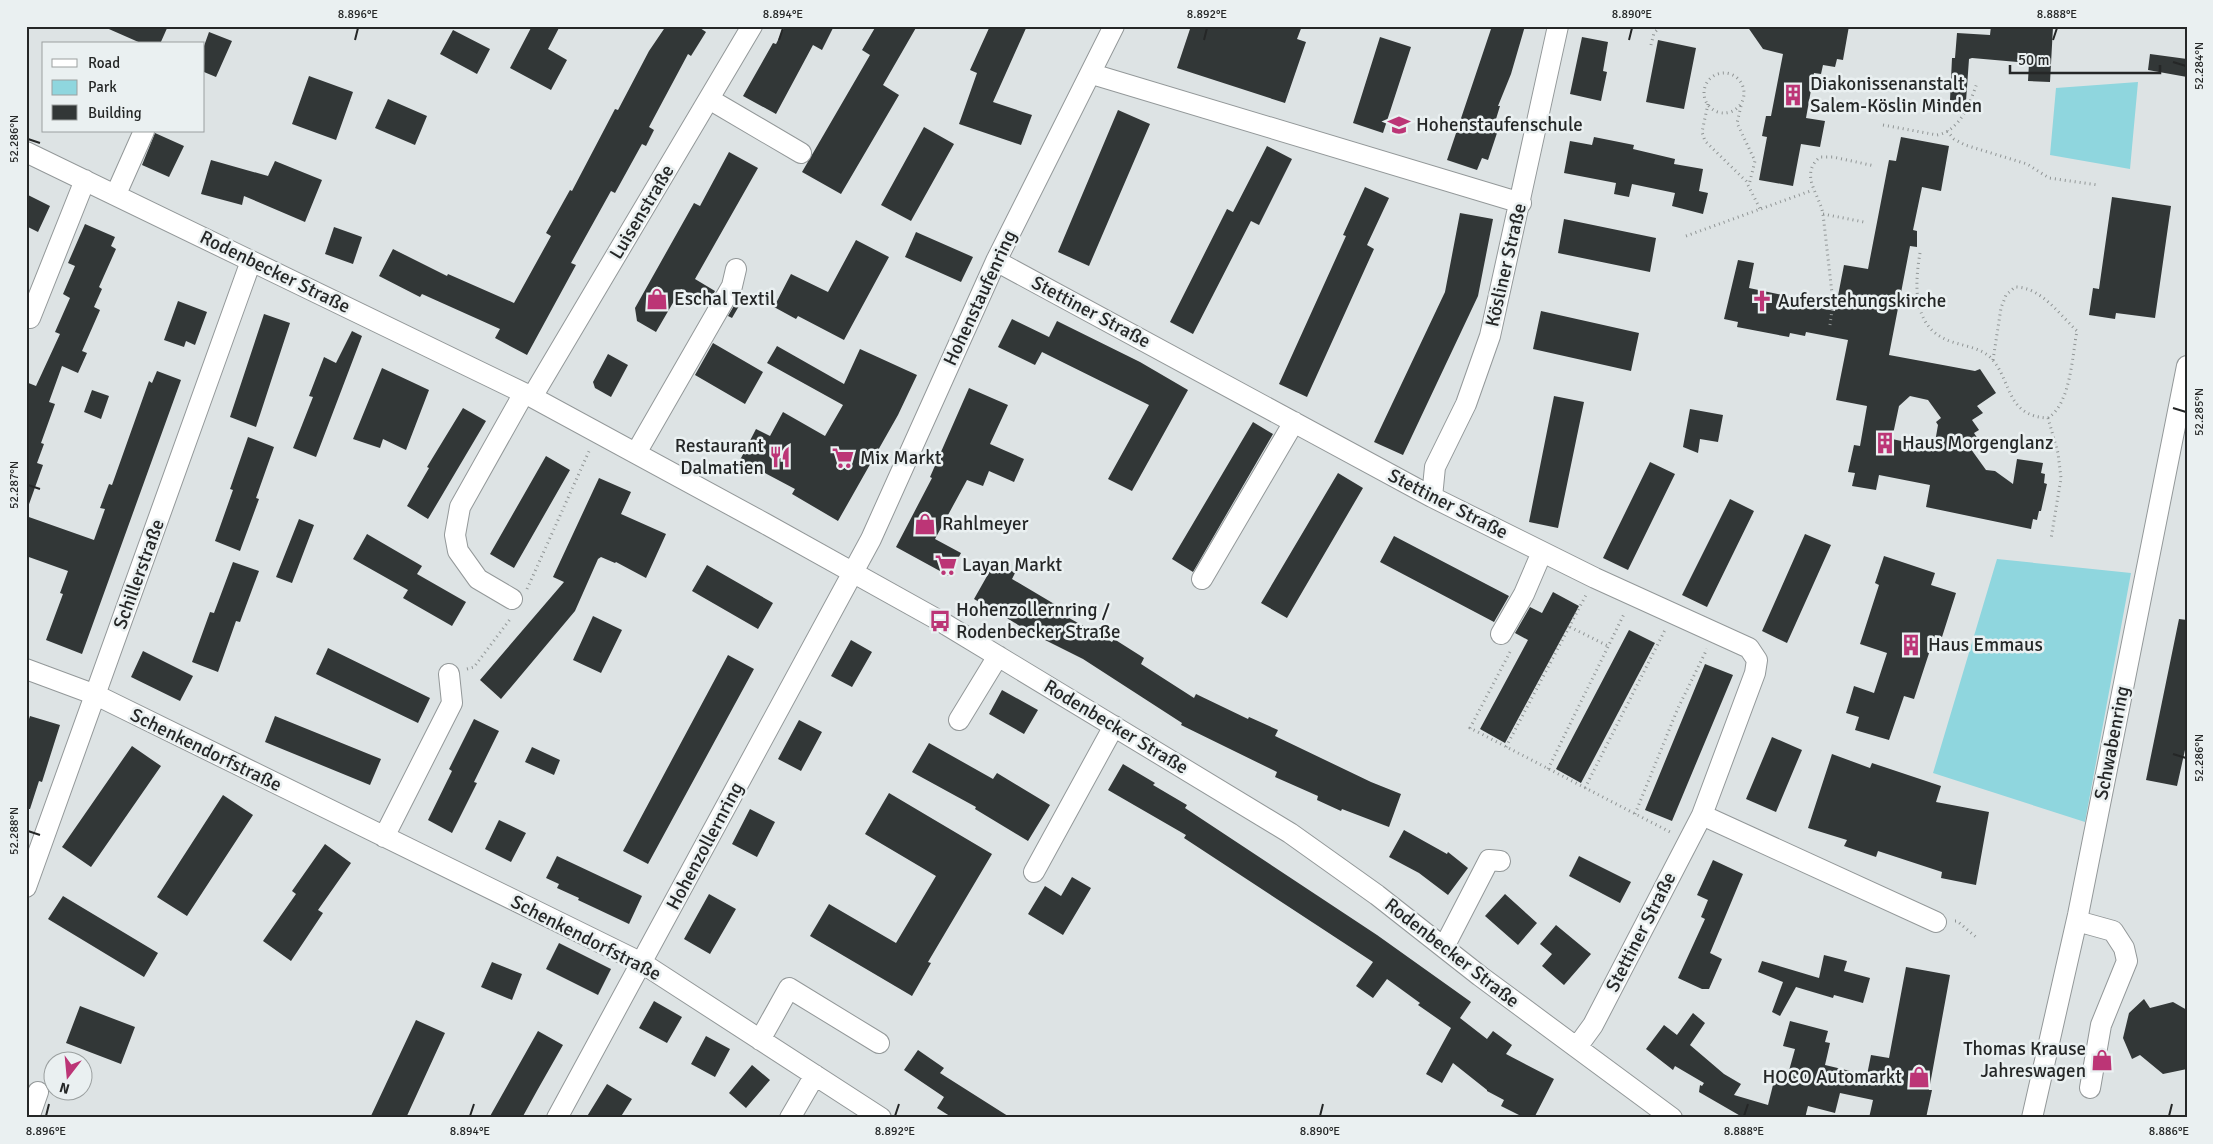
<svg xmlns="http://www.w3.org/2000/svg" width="2213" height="1144" font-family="Signika,sans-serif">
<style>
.green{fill:#8fd6de}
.building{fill:#323737;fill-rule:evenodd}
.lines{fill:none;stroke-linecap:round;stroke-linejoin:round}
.minor-casing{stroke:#939899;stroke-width:22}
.path{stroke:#909595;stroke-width:3;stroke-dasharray:1 4;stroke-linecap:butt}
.minor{stroke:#fff;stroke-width:20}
.ticks{fill:none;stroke:#252727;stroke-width:2}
.labels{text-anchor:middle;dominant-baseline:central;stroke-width:5;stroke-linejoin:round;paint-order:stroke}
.poi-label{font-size:19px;fill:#252727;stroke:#eaf0f1;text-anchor:start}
.street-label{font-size:19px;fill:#252727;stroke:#eaf0f1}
.neatline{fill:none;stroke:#252727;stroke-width:2}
.ticks-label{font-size:12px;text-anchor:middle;fill:#252727}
</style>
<rect width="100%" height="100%" fill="#dde3e4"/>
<path class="green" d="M2138,82L2130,169L2050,155L2056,88Z
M1997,559L2131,573L2085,822L1933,773Z"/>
<path class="building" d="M102,26H168L160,44H143Z
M532,26H560L548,49L567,60L551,90L510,68Z
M666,26H697L706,32L691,56L688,54L649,127L654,130L646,146L642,144L615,193L611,191L571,263L576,265L527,355L495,338L500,329L422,294L420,297L379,276L393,249L447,276L448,274L514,303L551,236L546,233L570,190L572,191L615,109L618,110L649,51Z
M785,26H834L822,50L813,45L776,114L743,96L773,43L776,44Z
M876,26H917L883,85L899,95L841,194L802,172L870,55L862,50Z
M990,26H1027L993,102L1032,115L1021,145L959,124L977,73L970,70Z
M1191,26H1302L1297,39L1306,42L1285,103L1177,68Z
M1492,26H1525L1511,74L1498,106H1500L1496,119L1501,121L1488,160L1482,158L1477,170L1447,160Z
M1747,26H1849L1843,60L1837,59L1835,67L1823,65L1821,74L1814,73L1806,118L1825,121L1820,147L1801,144L1793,186L1759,180L1767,137L1762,136L1766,116H1771L1783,54L1763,49Z
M1991,26L2053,27L2050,82L2028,81L2029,63L1972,58L1969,59L1966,101L1950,100L1952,58H1955L1957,33L1990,35Z
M453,30L490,49L477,74L440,54Z
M209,32L232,41L216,77L204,72V46Z
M1380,37L1411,47L1383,133L1353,123Z
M1582,37L1608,42L1603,71L1607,72L1601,101L1570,94Z
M1658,40L1696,48L1684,109L1646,102Z
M2150,54L2187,59V77L2148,70Z
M309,76L353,92L336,140L292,124Z
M388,99L427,116L415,145L375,128Z
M1118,110L1150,124L1089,266L1058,252Z
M924,127L954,144L911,221L881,205Z
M155,133L184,146L169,177L142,165Z
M1594,137L1634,145L1633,149L1675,159L1674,164L1703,169L1699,191L1708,193L1703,214L1672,206L1675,193L1632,184L1629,197L1614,194L1616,183L1564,173L1570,141L1592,145Z
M1901,137L1949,146L1941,191L1922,187L1913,230L1917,231V247L1910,246L1889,355L1975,371L1980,369L1996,393L1977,406L1983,413L1972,420L1979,430L1974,433L1978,439L1968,445L1986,470L1995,471L2013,484L2017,459L2043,463L2041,473L2045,474L2044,483L2047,484L2041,511H2039L2037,520L2033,519L2031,529L1926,507L1930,485L1879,475L1876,490L1852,486L1855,473L1848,472L1854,445L1860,446L1867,406L1836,400L1848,340L1806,332L1805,336L1790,333L1789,337L1737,327L1738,322L1724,319L1738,260L1754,263L1749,288L1797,298L1796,303L1835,311L1844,265L1868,269L1889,160L1896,161ZM1910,396L1928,400L1941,418L1936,422L1938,425L1934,448L1892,439L1899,406Z
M1267,146L1292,159L1259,225L1251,221L1193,334L1170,322L1227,209L1233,212Z
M729,152L758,168L695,279L715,291L708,304L681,289L656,332L637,321L635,308L694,203L700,206Z
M211,160L268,176L275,161L322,180L305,222L244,196L242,205L201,194Z
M1365,187L1389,198L1367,245L1374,249L1307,397L1279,384L1346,236L1343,235Z
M26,194L50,206L38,232L26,226Z
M2112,197L2171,206L2155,318L2116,313L2115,319L2089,315L2093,288L2099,289Z
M1460,213L1493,219L1478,296L1403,455L1374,442L1445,292Z
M1564,219L1656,238L1650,272L1558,253Z
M85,224L115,237L111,246L116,249L99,287L102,289L94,307L100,310L82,351L87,353L78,373L62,366L49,402L55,404L41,443L44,444L37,463L43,465L28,507H26V382L36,386L60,334L55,332L70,298L63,294L75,266L68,263Z
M334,227L362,237L353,264L325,254Z
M916,232L973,257L961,282L905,257Z
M856,240L889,257L844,340L798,316L796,319L774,307L791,274L828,292Z
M178,301L207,312L195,345L186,341L184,347L164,340Z
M735,304L739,306L732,318L728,316Z
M1541,311L1639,333L1631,371L1533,349Z
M264,314L290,323L256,427L230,417Z
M1012,319L1049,337L1057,321L1140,362L1188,390L1132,491L1108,479L1149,405L1042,352L1035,365L998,347Z
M352,331L362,336L316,457L293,448L313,397L309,396L324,357L336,363Z
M713,343L763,372L745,404L695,375Z
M777,346L844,384L860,349L917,375L898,415L838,521L792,494L795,489L740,460L756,429L770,436L783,412L825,436L843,405L767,363Z
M608,354L628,365L611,397L595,388L593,382Z
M382,368L429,390L406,450L383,439L380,448L353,439Z
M157,371L181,380L82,654L46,640L63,594L60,593L68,571L26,556V516L94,540L105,509L100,508L109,484L112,485L149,381L152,383Z
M969,388L1008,405L990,444L1024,459L1014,482L989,471L983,486L967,480L935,539L961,553L949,576L896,547L932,478L930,477Z
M92,390L109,396L101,419L84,412Z
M1554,396L1584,402L1558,528L1529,522Z
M463,408L486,421L428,519L407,506L429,468L427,467Z
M1690,409L1723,415L1718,442L1700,439L1698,453L1683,447Z
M1253,422L1273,434L1193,572L1172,559Z
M248,437L274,447L256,498L259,499L240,551L215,541L233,490L230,489Z
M546,456L570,470L514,568L490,554Z
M1650,462L1675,474L1628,570L1603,558Z
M1338,473L1363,488L1287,618L1261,603Z
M599,478L631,492L621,514L666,534L646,578L616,562L615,563L601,557L598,559L575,611L501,699L480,680L564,582L553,577Z
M1730,499L1754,511L1707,607L1682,595Z
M299,519L314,525L292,583L276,577Z
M367,534L422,566L417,574L466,602L452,626L403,598L408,590L353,559Z
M1805,534L1831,545L1787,643L1762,631Z
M1394,536L1509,596L1494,622L1380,562Z
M1884,556L1935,573L1931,585L1956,593L1942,637L1935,635L1914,699L1904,696L1889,740L1855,730L1859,717L1846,713L1854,686L1874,693L1887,653L1860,644L1879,585L1875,583Z
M233,562L259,571L240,622L236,621L218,672L192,662L210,612L214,613Z
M995,562L1015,573L1012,579L1056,605L1053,609L1112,642L1114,639L1144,658L1141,664L1194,698L1196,694L1248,719L1249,717L1278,730L1275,736L1371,782L1401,794L1389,827L1342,809L1341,811L1317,800L1318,796L1275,777L1277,772L1181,725L1182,723L1083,659L1037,636L974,599Z
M707,565L773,603L758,629L692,591Z
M1553,592L1579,606L1505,743L1480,729L1528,640L1515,633L1530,607L1542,613Z
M593,616L622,630L601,673L573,660Z
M2179,619L2187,620V741L2177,786L2146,780Z
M1629,630L1655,643L1581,783L1556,769Z
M851,640L872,652L852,687L831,676Z
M328,648L430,698L418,723L316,674Z
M143,651L193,676L180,701L131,677Z
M728,655L754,669L648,864L623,851Z
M1705,664L1733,675L1672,821L1645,810Z
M1002,690L1038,710L1024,734L989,714Z
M30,716L60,725L42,782L39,781L30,809H26V728Z
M275,716L381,759L370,785L265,742Z
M474,719L499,731L474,782L477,783L452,833L428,820L452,771L449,769Z
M799,720L822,732L801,771L778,759Z
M1772,737L1802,750L1776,812L1746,799Z
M929,743L993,779L997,773L1050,805L1028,841L975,809L976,807L912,772Z
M132,746L161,766L91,867L62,847Z
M532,747L560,760L554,775L525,762Z
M1832,754L1870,768L1872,763L1941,786L1936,802L1989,812L1976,885L1941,878L1942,872L1878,851L1876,857L1844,846L1847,840L1808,828Z
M1123,764L1155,783L1153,785L1187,805L1185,808L1377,935L1471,1002L1460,1018L1487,1039L1493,1031L1512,1045L1506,1054L1554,1079L1534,1118H1525L1501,1106L1504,1100L1487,1091V1090L1453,1063L1442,1083L1426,1074L1451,1028L1418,1005L1420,1003L1387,979L1373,998L1356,986L1373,962L1184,838L1186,835L1108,790Z
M889,793L992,854L928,962L931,963L912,996L810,936L829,904L896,943L936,876L865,834Z
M223,795L253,815L187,916L157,897Z
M750,809L775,822L757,857L732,844Z
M499,820L526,833L511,862L485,849Z
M1404,830L1447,854L1448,852L1468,868L1448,895L1419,873L1389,857Z
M325,844L351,863L318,910L323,913L291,961L263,941L296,894L292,891Z
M557,856L642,896L629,924L578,900L579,898L557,888L559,884L546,878Z
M1579,856L1631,882L1620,903L1569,876Z
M1713,860L1743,874L1710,953L1722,959L1709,989H1702L1678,978L1705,919L1701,917L1708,900L1697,895Z
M1072,877L1091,888L1063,935L1028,914L1045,886L1061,896Z
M709,894L736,909L710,954L684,939Z
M1505,894L1537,923L1518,945L1485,916Z
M63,896L158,953L144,977L48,919Z
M1556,925L1591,954L1564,985L1542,966L1552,954L1540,944Z
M559,943L611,969L598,995L546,969Z
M1824,955L1847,961L1844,971L1870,978L1863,1003L1834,995L1833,998L1796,987L1780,1016L1772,1012L1783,982L1758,972L1762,961L1819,978Z
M492,962L522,974L512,1000L481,987Z
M1906,967L1950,975L1929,1090H1932L1926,1118H1869L1873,1100L1840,1093L1835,1113L1808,1106L1805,1118H1744L1699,1092L1700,1085L1702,1086L1704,1083L1675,1066L1673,1070L1646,1049L1664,1025L1677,1035L1693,1013L1705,1023L1690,1045L1724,1074L1741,1084L1734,1095L1768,1105L1774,1081L1785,1085L1795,1049L1783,1046L1790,1021L1828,1031L1825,1042L1830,1043L1825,1065L1867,1075L1871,1055L1889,1058Z
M2144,999L2150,1008L2173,1002L2187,1010V1069L2163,1074L2140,1055L2132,1059L2123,1038L2129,1013Z
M654,1001L682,1017L667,1043L639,1028Z
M80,1006L135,1027L121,1064L66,1043Z
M416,1020L445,1033L406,1118H370Z
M538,1031L563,1045L538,1089L522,1118H489Z
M706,1036L730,1049L715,1077L691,1064Z
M918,1050L944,1068L940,1073L1011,1118H953L937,1108L944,1097L904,1070Z
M752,1065L770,1080L746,1108L729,1093Z
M607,1084L632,1099L620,1118H586Z"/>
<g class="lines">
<g class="minor-casing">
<path id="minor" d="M1092,74L1521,203
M709,99L801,153
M26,152L532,397L764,523L940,621L1290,833L1377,895L1480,976L1672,1118
M116,194L144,131
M996,261L1432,497L1595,578L1749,648L1757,660L1755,673L1702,815L1593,1025L1577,1047
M26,317L30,318L85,180
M532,397L752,26
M636,453L732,286L736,269
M1432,497L1435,467L1466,404L1490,336L1558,26
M1202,579L1294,422
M512,599L478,579L458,551L455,535L460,507L524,393
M1501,634L1524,594L1542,552
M26,669L96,695L642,963L881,1118
M959,720L998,656
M1702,815L1936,922
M384,837L452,703L449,674
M1034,872L1114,726
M26,887L251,261
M2077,921L2113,931L2124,948L2127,961L2101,1025L2090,1088
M1444,947L1489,860L1500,861
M760,1040L789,988L879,1043
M29,1118L38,1092
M557,1118L871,539L996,261L1114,26
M790,1118L815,1075
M2032,1118L2078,915L2187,366"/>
</g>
<path class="path" d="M1651,45L1654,33L1661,26
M1704 93a20 20 0 1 1 40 0a20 20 0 1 1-40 0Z
M1708,104L1702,132L1705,141L1746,181L1760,209
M1741,106L1737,123L1755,161L1749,185
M1883,125L1937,135C1960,131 1970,103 1977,83
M1947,131L1954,139L1965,145L2027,164L2049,178L2098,185
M1823,214L1864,222
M1686,236L1813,190
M1920,253C1915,282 1912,324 1945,339C1959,346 1979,346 1991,358C2012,380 2005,416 2048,418L2058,453L2061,478L2051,539
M1830,325L1833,302L1823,214C1819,193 1799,175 1820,157H1833L1875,166
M1993,360L2001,308L2006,295L2015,287C2041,287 2059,314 2077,331C2072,356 2071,403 2048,418
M527,589L590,449
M1570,627L1608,646
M1510,652L1470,728L1672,833
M467,669L474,667L511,618
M1506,747L1586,595
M1548,769L1625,612
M1585,788L1665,630
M1635,814L1678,708L1707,649
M1955,921H1957L1976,937"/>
<use href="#minor" class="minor"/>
</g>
<path class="ticks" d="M355,40L358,28M779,40L783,28M1204,40L1207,28M1629,40L1632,28M2053,40L2057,28M2173,62L2186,66M28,139L40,143M2173,408L2186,412M28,485L40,489M2173,754L2186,758M28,831L40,835M46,1116L49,1104M470,1116L474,1104M895,1116L899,1104M1320,1116L1323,1104M1744,1116L1748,1104M2169,1116L2172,1104"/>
<defs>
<g id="building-bare" transform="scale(1.725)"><path d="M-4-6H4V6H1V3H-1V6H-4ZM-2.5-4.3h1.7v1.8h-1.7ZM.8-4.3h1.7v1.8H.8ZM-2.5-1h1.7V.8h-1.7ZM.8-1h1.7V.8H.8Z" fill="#bc3576" stroke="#eaf0f1" stroke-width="2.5" paint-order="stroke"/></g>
<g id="school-bare" transform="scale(1.725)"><path d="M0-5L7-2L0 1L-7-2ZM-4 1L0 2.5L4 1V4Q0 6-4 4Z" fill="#bc3576" stroke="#eaf0f1" stroke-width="2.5" paint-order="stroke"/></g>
<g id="shop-bare" transform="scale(1.725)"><path d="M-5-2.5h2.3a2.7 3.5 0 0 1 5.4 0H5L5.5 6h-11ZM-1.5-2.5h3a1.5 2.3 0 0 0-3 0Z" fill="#bc3576" stroke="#eaf0f1" stroke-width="2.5" paint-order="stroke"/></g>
<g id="church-bare" transform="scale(1.725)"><path d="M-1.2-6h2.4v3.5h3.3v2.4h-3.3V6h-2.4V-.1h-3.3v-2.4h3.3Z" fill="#bc3576" stroke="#eaf0f1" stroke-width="2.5" paint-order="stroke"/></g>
<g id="restaurant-bare" transform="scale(1.725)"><path d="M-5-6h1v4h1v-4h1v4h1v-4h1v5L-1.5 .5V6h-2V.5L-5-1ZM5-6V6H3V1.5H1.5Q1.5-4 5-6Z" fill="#bc3576" stroke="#eaf0f1" stroke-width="2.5" paint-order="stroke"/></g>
<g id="supermarket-bare" transform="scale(1.725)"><path d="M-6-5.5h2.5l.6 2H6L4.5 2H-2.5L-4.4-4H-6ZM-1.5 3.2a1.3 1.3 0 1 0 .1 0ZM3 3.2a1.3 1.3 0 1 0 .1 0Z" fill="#bc3576" stroke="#eaf0f1" stroke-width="2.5" paint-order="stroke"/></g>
<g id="bus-bare" transform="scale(1.725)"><path d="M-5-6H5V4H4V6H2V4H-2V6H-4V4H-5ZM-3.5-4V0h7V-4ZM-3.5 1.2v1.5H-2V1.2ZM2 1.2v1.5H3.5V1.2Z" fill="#bc3576" stroke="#eaf0f1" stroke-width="2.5" paint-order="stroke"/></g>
</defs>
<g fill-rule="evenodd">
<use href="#building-bare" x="1793" y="95"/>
<use href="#school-bare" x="1399" y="125"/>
<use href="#shop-bare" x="657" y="299"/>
<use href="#church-bare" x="1762" y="301"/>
<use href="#building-bare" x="1885" y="443"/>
<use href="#restaurant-bare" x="780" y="457"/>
<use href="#supermarket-bare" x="843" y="458"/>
<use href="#shop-bare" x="925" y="524"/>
<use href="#supermarket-bare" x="946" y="565"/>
<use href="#bus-bare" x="940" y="621"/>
<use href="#building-bare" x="1911" y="645"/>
<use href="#shop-bare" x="2102" y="1060"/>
<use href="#shop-bare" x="1919" y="1077"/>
</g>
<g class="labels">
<g class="poi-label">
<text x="1810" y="84">Diakonissenanstalt<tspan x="1810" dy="22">Salem-Köslin Minden</tspan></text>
<text x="1416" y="125">Hohenstaufenschule</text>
<text x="674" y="299">Eschal Textil</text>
<text x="1778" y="301">Auferstehungskirche</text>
<text x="1902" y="443">Haus Morgenglanz</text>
<text x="764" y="446" text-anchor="end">Restaurant<tspan x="764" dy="22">Dalmatien</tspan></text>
<text x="860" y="458">Mix Markt</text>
<text x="942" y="524">Rahlmeyer</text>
<text x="962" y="565">Layan Markt</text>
<text x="956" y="610">Hohenzollernring /<tspan x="956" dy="22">Rodenbecker Straße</tspan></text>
<text x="1928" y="645">Haus Emmaus</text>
<text x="2086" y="1049" text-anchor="end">Thomas Krause<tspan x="2086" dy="22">Jahreswagen</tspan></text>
<text x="1902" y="1077" text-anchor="end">HOCO Automarkt</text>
</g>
<g class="street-label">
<text transform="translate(642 212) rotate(-59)">Luisenstraße</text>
<text transform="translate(1506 265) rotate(-77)">Kösliner Straße</text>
<text transform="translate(275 272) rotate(26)">Rodenbecker Straße</text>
<text transform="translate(980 298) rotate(-65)">Hohenstaufenring</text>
<text transform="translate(1091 312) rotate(28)">Stettiner Straße</text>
<text transform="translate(1448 504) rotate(27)">Stettiner Straße</text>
<text transform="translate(139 574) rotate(-70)">Schillerstraße</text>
<text transform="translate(1116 727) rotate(31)">Rodenbecker Straße</text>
<text transform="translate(2112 743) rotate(-79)">Schwabenring</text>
<text transform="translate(206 750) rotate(26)">Schenkendorfstraße</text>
<text transform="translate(705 846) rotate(-62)">Hohenzollernring</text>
<text transform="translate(1641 932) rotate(-63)">Stettiner Straße</text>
<text transform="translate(586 938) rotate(27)">Schenkendorfstraße</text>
<text transform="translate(1452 953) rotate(38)">Rodenbecker Straße</text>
</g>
</g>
<rect width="2213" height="1144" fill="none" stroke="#eaf0f1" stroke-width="55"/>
<rect x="42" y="42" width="162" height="90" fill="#eaf0f1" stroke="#9ba0a0"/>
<rect x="52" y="59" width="25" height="8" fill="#ffffff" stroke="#9ba0a0"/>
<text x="88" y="68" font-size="15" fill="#252727">Road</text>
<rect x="52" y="80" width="25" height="15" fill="#8fd6de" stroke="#9ba0a0"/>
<text x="88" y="92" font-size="15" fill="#252727">Park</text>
<rect x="52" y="105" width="25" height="15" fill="#323737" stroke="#9ba0a0"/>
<text x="88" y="118" font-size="15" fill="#252727">Building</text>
<g transform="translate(68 1076) rotate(196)"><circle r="24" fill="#eaf0f1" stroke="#9ba0a0"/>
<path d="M0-4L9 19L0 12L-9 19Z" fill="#bc3576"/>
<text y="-8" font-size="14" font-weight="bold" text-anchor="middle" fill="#252727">N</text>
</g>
<path d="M2010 65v8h150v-8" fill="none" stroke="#252727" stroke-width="2.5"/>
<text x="2018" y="65" font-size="15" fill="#252727" stroke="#eaf0f1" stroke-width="4" paint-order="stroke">50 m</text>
<rect x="28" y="28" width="2158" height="1088" class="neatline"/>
<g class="ticks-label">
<text x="358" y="18">8.896°E</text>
<text x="783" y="18">8.894°E</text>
<text x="1207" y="18">8.892°E</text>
<text x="1632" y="18">8.890°E</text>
<text x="2057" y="18">8.888°E</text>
<text transform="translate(2199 66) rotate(-90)" y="4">52.284°N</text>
<text transform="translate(14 139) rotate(-90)" y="4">52.286°N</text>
<text transform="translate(2199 412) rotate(-90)" y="4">52.285°N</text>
<text transform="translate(14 485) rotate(-90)" y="4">52.287°N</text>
<text transform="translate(2199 758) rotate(-90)" y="4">52.286°N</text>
<text transform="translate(14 831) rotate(-90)" y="4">52.288°N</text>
<text x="46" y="1135">8.896°E</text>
<text x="470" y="1135">8.894°E</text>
<text x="895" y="1135">8.892°E</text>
<text x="1320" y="1135">8.890°E</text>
<text x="1744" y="1135">8.888°E</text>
<text x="2169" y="1135">8.886°E</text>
</g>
</svg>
